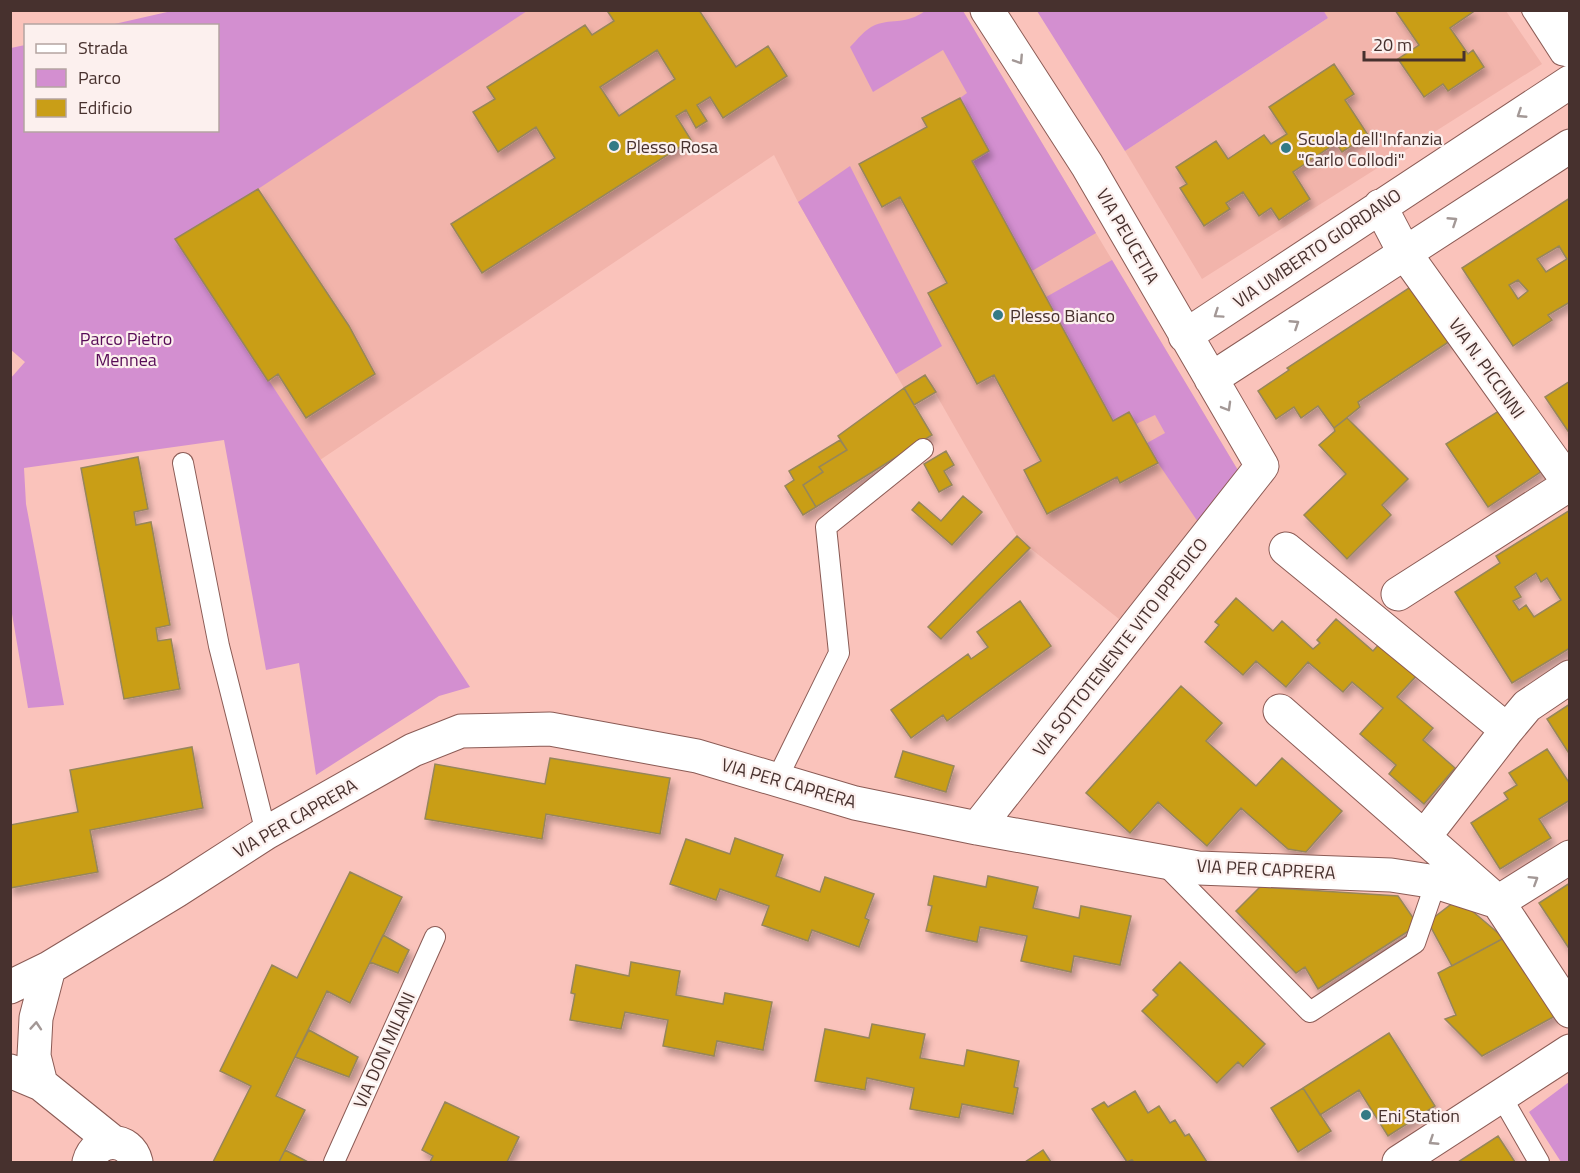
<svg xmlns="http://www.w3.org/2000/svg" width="1580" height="1173" font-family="'Titillium Web',sans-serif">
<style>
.built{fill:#f2b4ab}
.green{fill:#d38fd0}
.building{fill:#c99e17;stroke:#97865a;stroke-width:1.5;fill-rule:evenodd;filter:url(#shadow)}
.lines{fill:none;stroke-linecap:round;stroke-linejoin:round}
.service-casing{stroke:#8b5b55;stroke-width:22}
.minor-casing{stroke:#8b5b55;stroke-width:35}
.secondary-casing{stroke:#8b5b55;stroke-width:35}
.service{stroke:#fff;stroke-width:20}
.minor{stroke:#fff;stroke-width:33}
.secondary{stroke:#fff;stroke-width:33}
.oneway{stroke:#a39896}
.poi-dot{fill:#337a85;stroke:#fcf0ee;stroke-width:2}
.labels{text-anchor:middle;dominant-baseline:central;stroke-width:4.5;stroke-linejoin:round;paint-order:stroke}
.poi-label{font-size:18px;fill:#47312e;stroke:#fcf0ee;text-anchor:start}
.street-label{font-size:18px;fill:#47312e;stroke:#fcf0ee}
.park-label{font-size:18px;fill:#570b57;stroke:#fcf0ee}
</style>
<defs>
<filter id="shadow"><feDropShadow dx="3.5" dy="6" stdDeviation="3" flood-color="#0004"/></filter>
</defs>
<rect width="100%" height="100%" fill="#fac3bb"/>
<path class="built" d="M526,11H963L1239,472L1119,619L1030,548L1017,536L925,375L904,388L798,202L774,155L320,460L175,239Z
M1323,11H1506L1542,64L1202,279L1125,151L1328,18Z"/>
<path class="green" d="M176,10L527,11L258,189L176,239L470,687L439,696L316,775L299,663L266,670L224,440L24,468L26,504L64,705L28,708L11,608L10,379L25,362L10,349L11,48L25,45L26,130H218V26L110,25Z
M1323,10L1328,18L1125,151L1037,11Z
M925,11H963L1096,233L1032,271L972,161L989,151L960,98L967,93L943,50L873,92L850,47C858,39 864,30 875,25C895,18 905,25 925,11Z
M850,166L942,346L896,374L798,202Z
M1112,260L1239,472L1198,522L1158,463L1147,443L1165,433L1155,415L1136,424L1129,412L1113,421L1046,297Z
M1569,1082V1162H1561L1529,1112Z"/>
<path class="building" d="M610,10H699L736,67L768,46L787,76L723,118L710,97L697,105L707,121L696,128L686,110L676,116L691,140L482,273L451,224L555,158L536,127L498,152L473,112L495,99L487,87L585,25L592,35L614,21L608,12ZM657,50L675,79L619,116L600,87Z
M1395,10H1472L1473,12L1450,28L1468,54L1473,50L1484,67L1448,91L1443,84L1424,97L1398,59L1419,45Z
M1334,64L1354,94L1345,100L1368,135L1342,152L1336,143L1293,172L1310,199L1279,220L1271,208L1259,216L1243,192L1226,203L1230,209L1204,226L1180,188L1187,184L1176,167L1216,141L1228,159L1264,135L1271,144L1287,134L1269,107Z
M960,98L989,151L972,161L1113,421L1129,412L1158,463L1120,483L1117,477L1047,514L1024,470L1041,461L994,375L977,384L928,293L947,283L900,197L882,207L859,164L927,127L922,118Z
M258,189L349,326L375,374L306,418L278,374L268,381L175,239Z
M1570,198V302L1548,315L1552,320L1513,346L1462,268ZM1559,246L1567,259L1546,272L1537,259ZM1518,280L1528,291L1518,299L1509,285Z
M1412,286L1450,341L1358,402L1360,407L1334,428L1318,406L1301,418L1294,407L1276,419L1258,391L1289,370L1287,368Z
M925,375L936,392L914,405L904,388Z
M1570,381V434L1545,397Z
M904,388L932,435L816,507L803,485L823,472L819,467L847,450L838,436Z
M1502,409L1542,471L1488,507L1446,444Z
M1347,418L1408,479L1382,505L1391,515L1347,559L1304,515L1346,474L1319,445L1335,431L1334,428Z
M840,440L847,450L819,467L823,472L803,485L816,507L803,515L785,486L794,480L789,471Z
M946,451L954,465L944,471L952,485L939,492L924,464Z
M138,457L148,509L134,512L136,525L151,522L170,625L156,628L158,641L171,639L180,689L124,699L81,468Z
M963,496L982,512L952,545L912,510L919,502L941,521Z
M1570,510V648L1512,683L1455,592L1500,563L1496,556ZM1536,573L1541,582L1547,578L1561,600L1534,617L1526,605L1519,610L1513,601L1521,597L1515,587Z
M1017,536L1030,548L941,639L928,627Z
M1236,598L1273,631L1282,621L1313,649L1320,643L1317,640L1336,619L1373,651L1381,642L1418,674L1397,697L1433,728L1423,740L1455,768L1424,804L1389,774L1396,765L1360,734L1383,708L1352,682L1343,692L1308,662L1286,687L1256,661L1243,675L1205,642L1219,625L1215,622Z
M1020,601L1051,646L947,721L943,715L911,738L891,710L968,654L971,659L988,647L977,632Z
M1181,686L1222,723L1206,741L1256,786L1282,758L1342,811L1306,852L1288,849L1241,808L1207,846L1158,802L1130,833L1086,793Z
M1570,704V755L1547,719Z
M192,747L203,808L90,830L98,872L10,888V825L78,812L70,770Z
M1547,749L1570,784V800L1539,819L1551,838L1500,869L1471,823L1508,799L1504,793L1517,785L1509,773Z
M903,751L954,766L946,792L895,777Z
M550,758L670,778L660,834L546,814L542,839L425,819L435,764L545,784Z
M735,838L783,855L776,876L820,892L825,877L874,894L865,918L869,920L859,947L812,930L808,941L762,925L769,906L720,889L716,900L670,884L686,839L730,854Z
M350,872L402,897L350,1003L327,991L276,1096L305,1110L279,1162H213L251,1086L220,1071L272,965L297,978Z
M934,876L986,887L988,876L1038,887L1033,908L1079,918L1081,906L1131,916L1120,965L1074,956L1071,972L1021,961L1027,936L980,927L977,942L926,931L932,906L928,905Z
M1570,883V950L1539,903Z
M1260,887L1398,896L1418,925L1318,989L1305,967L1296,973L1236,911Z
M1458,899L1504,938L1452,966L1428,922Z
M383,935L409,950L398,973L370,962Z
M1504,938L1557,1015L1482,1056L1445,1019L1456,1015L1438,973Z
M631,962L680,971L676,995L723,1004L725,993L772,1002L763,1050L717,1041L714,1056L663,1046L668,1020L625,1012L621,1029L570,1020L575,994L571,993L576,965L629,976Z
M1180,962L1265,1044L1243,1067L1238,1062L1217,1083L1142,1011L1158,995L1153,990Z
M872,1024L925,1034L920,1058L964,1066L967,1050L1019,1061L1014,1087L1018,1088L1013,1114L962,1104L959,1118L910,1109L914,1088L867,1078L865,1090L815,1081L825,1029L869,1038Z
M309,1030L358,1057L349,1077L295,1057Z
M1389,1033L1435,1106L1388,1136L1359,1090L1320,1115L1303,1088Z
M1303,1088L1331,1131L1298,1152L1271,1108Z
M1135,1091L1148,1113L1159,1106L1170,1123L1175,1120L1185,1136L1189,1134L1207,1162H1134L1132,1160L1127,1162L1092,1109L1104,1102L1108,1107Z
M445,1102L519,1137L507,1162H430L433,1156L422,1150Z
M1498,1136L1515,1162H1458Z
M285,1150L308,1162H279Z
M1043,1150L1051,1162H1025Z"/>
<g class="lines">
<g class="service-casing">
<path id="service" d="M1532,10L1561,55L1570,57
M183,463L219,646L266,833
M777,779L839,653L826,527L923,449
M1163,863L1310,1012L1415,943L1436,882
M1501,1096L1539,1162
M334,1162L435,937"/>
</g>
<g class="minor-casing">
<path id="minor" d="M1555,10L1570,34
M1380,206L1404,252L1570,484
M1185,336L1570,82
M1211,379L1570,146
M1286,549L1507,730L1424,837
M1398,594L1570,484
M1280,711L1498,902L1570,857
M1507,730L1527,706L1570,677
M977,828L1262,466L1087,165L987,10
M10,987L49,968L176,891L266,833L413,750L461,731L550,729L697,756L855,803L977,828L1198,868L1391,875L1436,882L1498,902L1570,1011
M10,1071L41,1084L113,1142
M41,1084L34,1056L36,1018L49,968
M89,1162C96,1136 130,1136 136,1162"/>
</g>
<g class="secondary-casing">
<path id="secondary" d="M1399,1162L1570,1051"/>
</g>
<use href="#service" class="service"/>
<use href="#minor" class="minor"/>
<use href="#secondary" class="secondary"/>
</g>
<defs><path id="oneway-chevron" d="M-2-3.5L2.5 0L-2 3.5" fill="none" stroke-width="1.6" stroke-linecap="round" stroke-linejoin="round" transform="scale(1.5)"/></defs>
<g class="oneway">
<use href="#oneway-chevron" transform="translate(1019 60) rotate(57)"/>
<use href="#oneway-chevron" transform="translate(1521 114) rotate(147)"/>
<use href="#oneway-chevron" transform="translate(1453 221) rotate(-33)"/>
<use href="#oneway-chevron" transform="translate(1218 314) rotate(146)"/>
<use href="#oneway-chevron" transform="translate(1295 324) rotate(-33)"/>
<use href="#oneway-chevron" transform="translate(1227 407) rotate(60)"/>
<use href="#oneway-chevron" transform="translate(1534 880) rotate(-32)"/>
<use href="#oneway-chevron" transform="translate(36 1026) rotate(-86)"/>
<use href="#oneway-chevron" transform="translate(1433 1141) rotate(147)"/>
</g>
<g class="poi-dot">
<circle cx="614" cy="146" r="6"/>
<circle cx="1286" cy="148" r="6"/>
<circle cx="998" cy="315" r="6"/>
<circle cx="1366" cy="1115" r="6"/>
</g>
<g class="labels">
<g class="poi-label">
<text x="1298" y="138">Scuola dell'Infanzia<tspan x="1298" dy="21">"Carlo Collodi"</tspan></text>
<text x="626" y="146">Plesso Rosa</text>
<text x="1010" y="315">Plesso Bianco</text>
<text x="1378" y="1115">Eni Station</text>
</g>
<g class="street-label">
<text transform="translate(1128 236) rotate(60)">VIA PEUCETIA</text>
<text transform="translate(1317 248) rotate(-34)">VIA UMBERTO GIORDANO</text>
<text transform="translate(1487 368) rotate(55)">VIA N. PICCINNI</text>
<text transform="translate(1120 647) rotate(-52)">VIA SOTTOTENENTE VITO IPPEDICO</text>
<text transform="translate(789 783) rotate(16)">VIA PER CAPRERA</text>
<text transform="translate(295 818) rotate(-30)">VIA PER CAPRERA</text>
<text transform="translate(1266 869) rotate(3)">VIA PER CAPRERA</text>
<text transform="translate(384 1050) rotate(-66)">VIA DON MILANI</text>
</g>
<g class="park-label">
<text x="126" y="338">Parco Pietro<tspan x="126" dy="21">Mennea</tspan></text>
</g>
</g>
<rect width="1580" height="1173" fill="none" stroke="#47312e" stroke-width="24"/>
<rect x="24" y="24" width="195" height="108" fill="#fcf0ee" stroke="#b4a4a1" stroke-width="1.5"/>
<rect x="36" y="44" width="30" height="9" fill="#ffffff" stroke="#b4a4a1" stroke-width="1.5"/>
<text x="78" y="54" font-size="18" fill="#47312e">Strada</text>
<rect x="36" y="69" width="30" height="18" fill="#d38fd0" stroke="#b4a4a1" stroke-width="1.5"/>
<text x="78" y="84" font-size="18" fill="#47312e">Parco</text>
<rect x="36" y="99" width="30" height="18" fill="#c99e17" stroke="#b4a4a1" stroke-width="1.5"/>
<text x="78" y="114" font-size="18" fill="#47312e">Edificio</text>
<path d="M1364 51v9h100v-9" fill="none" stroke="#47312e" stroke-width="3"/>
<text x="1373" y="51" font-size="18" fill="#47312e" stroke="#fcf0ee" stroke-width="4.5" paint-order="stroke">20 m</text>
</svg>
